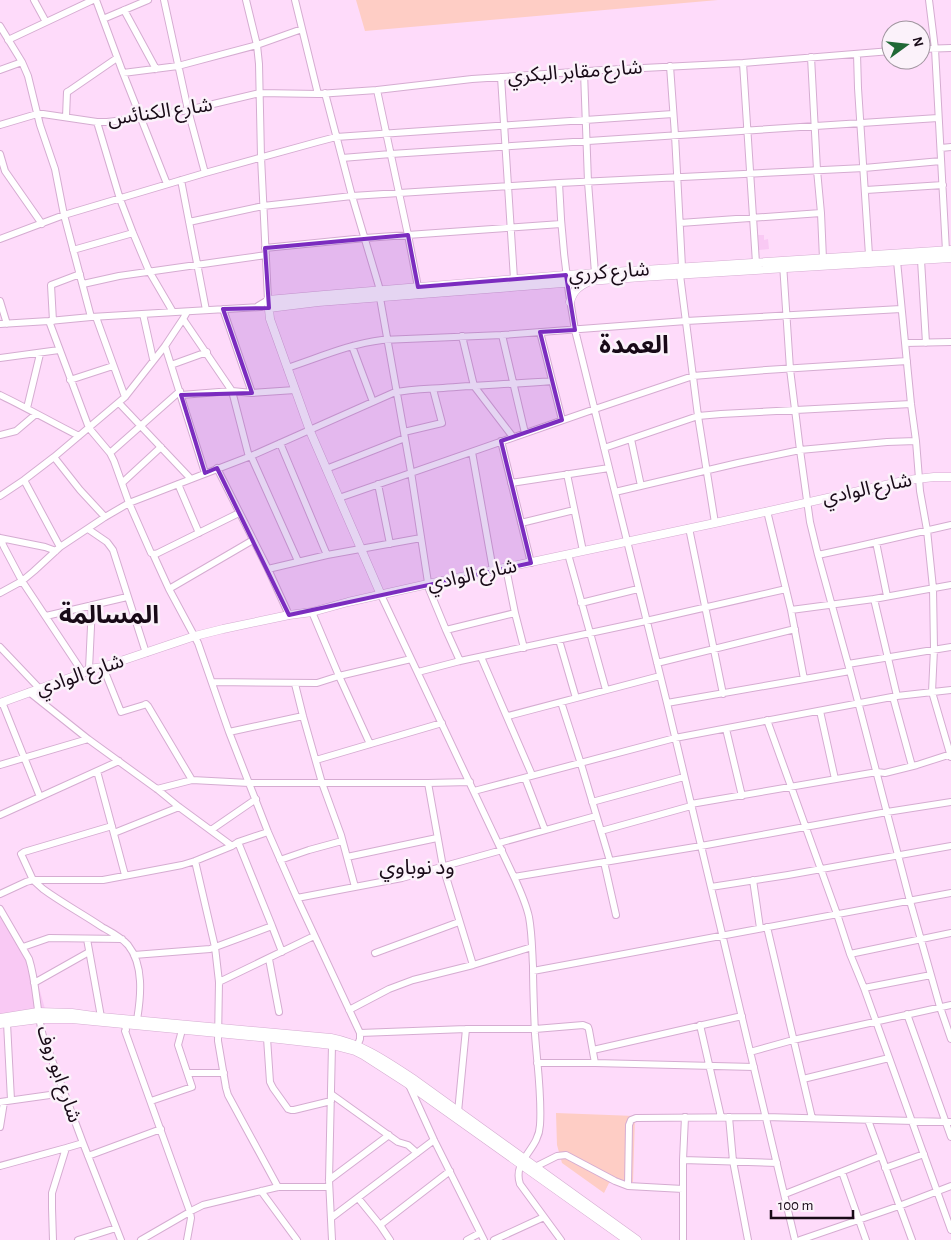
<svg xmlns="http://www.w3.org/2000/svg" width="951" height="1240" font-family="'Alegreya Sans','Noto Sans Arabic',sans-serif">
<style>
.built{fill:#f9c9f4}
.green{fill:#fecdc5}
.lines{fill:none;stroke-linecap:round;stroke-linejoin:round}
.minor-casing{stroke:#d5acd1;stroke-width:8}
.major-casing{stroke:#d5acd1;stroke-width:9}
.minor{stroke:#fff;stroke-width:6}
.major{stroke:#fff;stroke-width:8}
.marked{fill:#7b2cbf;fill-opacity:0.2;stroke:#7b2cbf;stroke-width:4;stroke-linejoin:round}
.labels{text-anchor:middle;dominant-baseline:central;stroke-width:5;stroke-linejoin:round;paint-order:stroke}
.street-label{font-size:20px;fill:#180a17;stroke:#fbf2fa}
.neighbourhood-label{font-size:21px;fill:#180a17;stroke:#fbf2fa}
.district-label{font-size:25px;font-weight:bold;fill:#180a17;stroke:#fbf2fa}
</style>
<rect width="100%" height="100%" fill="#fedbfa"/>
<path class="built" d="M758,235H764V240L768,239L769,249L759,250Z
M0,909L28,948L45,1009L0,1016Z"/>
<path class="green" d="M356,0H718L365,31Z
M556,1113L635,1116L633,1182L609,1183L604,1193L562,1163L557,1145Z"/>
<g class="lines">
<g class="minor-casing">
<path id="minor" d="M34,0L46,22
M96,0L123,73L167,184
M164,0L188,110L205,173
M246,0L257,45L259,64L261,157L268,300L258,306
M295,0L318,94
M929,0L935,49L946,251
M124,10L156,69
M103,19L148,0
M0,26L22,62L28,76L40,125L55,169L64,215L91,317
M8,40L93,0
M921,49L951,48
M857,54L858,88L869,255
M811,57L817,170L821,213L823,259
M743,63L756,263
M670,66L675,135L682,267
M0,70L22,62
M584,72L588,182L595,273
M123,73L178,66L257,45L302,29
M501,77L514,279
M377,90L408,235L418,287
M325,93L352,196L380,290
M66,117L67,92L69,91L117,58
M97,122L120,199L133,233L149,271L173,312
M0,125L37,114H43L97,122H107L141,118L188,110L260,93L318,94L377,90L472,79L603,70L743,63L891,51
M941,148L951,147
M0,154L5,171L42,224
M342,158L391,154L938,118
M181,180L206,310
M559,183C561,233 566,281 575,330L667,703L795,1240
M866,190L943,185
M189,222L263,206L352,196L559,183L864,168L941,161
M680,223L821,213
M0,239L64,215L205,173L317,142L336,137L673,114
M265,248L365,238L561,224
M73,250L133,233
M921,260L926,343
M897,261L911,404L916,441L920,491L927,530L933,588L934,649L932,692L951,757
M783,264L790,369L800,450L810,522L818,555L850,671L910,901L940,1007L951,1039
M680,275L698,416L715,523
M83,284L119,276L266,255
M380,298L411,472L429,589L446,630L460,661
M0,301L7,324
M223,309L252,393
M143,314L153,359
M96,317L125,397
M183,319L232,391L249,457
M49,321L89,428L110,453L114,461L129,503L151,553L156,554L239,513
M53,321L51,285L80,274
M0,324L49,321L91,317L261,307
M540,332L562,420
M502,335L525,433
M462,336L474,386L513,437
M905,343L951,342
M165,346L205,473
M352,346L373,402
M0,358L59,350
M171,365L207,352
M287,368C318,358 349,344 382,340L502,335L686,321L901,309
M70,380L113,366
M0,395C27,408 53,423 79,436
M181,395L232,391L252,393L295,390
M119,403L191,479
M27,408L40,354
M404,432L442,423L433,389
M0,435L16,431L36,414
M631,439L641,486
M501,441L531,563
M280,443L327,555
M604,448L698,416L721,414L911,404
M472,452L493,570
M110,453L180,391
M251,456L298,561
M54,457L80,490L105,517
M217,468L268,569L289,615
M326,469L405,438
M567,474L583,551
M24,480L60,547
M122,483L161,447
M511,483L609,468
M178,484L199,533
M378,484L390,544
M615,492L738,463L800,450L887,442L916,441
M0,496L24,480L54,457L125,397L165,346L183,319L187,312
M339,498L595,409L693,376L766,370L907,361
M767,511L791,610L874,599L951,585
M521,523L574,510
M689,528L723,694
M88,529L107,542L113,550L146,653
M0,538L4,547L22,581L83,673
M0,538L45,547L56,551
M876,542L887,596
M153,554L169,589L198,643L229,732L268,832L297,898L360,1033V1039L356,1049
M568,554L606,690
M818,555L855,547L951,525
M506,568L515,613L524,648
M268,569L327,555L421,538
M169,589L253,540
M0,593L22,581L34,571L60,547L105,517L129,503L251,456L393,393C409,389 427,389 443,388C480,385 516,384 552,381
M381,595L514,877C520,890 526,903 529,917C532,933 532,949 533,966C533,989 534,1011 535,1034C537,1064 542,1096 540,1125C539,1150 512,1160 520,1184L561,1240
M874,599L897,696
M581,603L638,589
M791,610L804,679
M312,612L339,676L370,744
M46,616L127,597
M446,630L515,613
M559,640L576,698
M0,647L39,688
M481,657L532,775
M657,663L795,629
M848,664L951,647
M103,667L121,712L144,705L146,704L148,706L192,780L249,783H428L470,782
M89,669L92,605
M418,672L460,661L646,621L786,589
M212,682L317,683L339,676L411,659
M295,684L303,716L322,783L341,835L355,887
M29,692L88,739L157,789L179,807L232,846L238,842L268,832
M893,697L912,766
M2,702L40,797
M561,702L581,764L610,861
M667,703L850,671
M820,711L835,779
M508,716L660,676
M767,720L837,914L850,954L864,988L951,1230
M726,729L742,796
M229,732L303,716
M316,760L442,723
M0,765L88,739
M97,771L125,875
M525,778L545,830
M428,783L443,867L473,965
M157,789L192,780
M474,791L675,738L897,696L951,690
M592,802L684,777
M691,804L877,772L885,773L917,765L951,754
M0,815L119,761
M112,826L24,852L21,854L22,856L33,880L43,889C62,903 83,914 102,927C111,932 121,937 128,945C144,965 141,996 137,1020
M211,830L256,799
M601,831L691,806
M114,833L179,807
M499,843L596,816
M347,857L437,838
M280,860L309,850L342,841
M195,861L215,947L219,982L218,1041L226,1088L228,1095L278,1187
M604,862L616,915
M514,877L701,846L887,812L951,802
M753,880L760,928
M711,887L788,875L951,846
M0,894L26,882L33,880H103L182,865L195,861L232,846
M297,898L402,878L502,850
M0,909L29,959C37,984 36,1011 43,1036L83,1143L121,1240
M272,926L282,952
M767,927L812,1118
M87,939L101,1017
M23,947L49,938L122,939
M375,953L459,922
M850,954L951,933
M134,955L210,949L272,926L238,842
M269,959L279,1012
M533,971L951,893
M219,982L314,936
M34,983L89,952
M864,988L931,975
M349,1010L389,989L413,980L473,965L532,947
M907,1014L951,1137
M124,1021L126,1030L125,1031L190,1212L191,1218L187,1240
M7,1023L11,1100
M700,1025L721,1117
M360,1033L466,1029H535L583,1025L588,1027L589,1030L595,1063
M267,1038L270,1082L273,1088L288,1109L291,1110H294L331,1101
M332,1045L329,1180L332,1240
M593,1050L742,1016
M750,1052L793,1040L951,1005
M537,1063H595L754,1067
M188,1073H224
M803,1079L889,1058
M409,1085L434,1140L484,1240
M331,1094L398,1142L408,1145L417,1153
M151,1101L192,1087L178,1045L182,1030
M0,1102L64,1093
M458,1112L466,1029
M729,1117L733,1161L748,1240
M868,1120L912,1240
M0,1127L4,1102
M88,1156L161,1129
M683,1160L777,1163
M0,1166L66,1148
M535,1167L557,1156L566,1155L615,1181L628,1186L683,1189
M885,1168L924,1154
M842,1172L866,1240
M329,1180L389,1135
M628,1186L629,1125L631,1120L636,1118L765,1117L951,1122
M261,1191L297,1240
M785,1194L881,1156
M358,1198L380,1225L390,1240
M331,1218L434,1140
M380,1225L450,1171
M53,1240L52,1208V1193L66,1148L83,1143
M78,1240L116,1228
M141,1240L193,1210L203,1205L278,1187H329
M467,1240L480,1233
M494,1240L544,1217
M683,1240V1160L685,1117
M800,1240L899,1206L951,1186"/>
</g>
<g class="major-casing">
<path id="major" d="M570,302C573,291 578,287 588,282
M269,308L318,302L641,277L951,258
M381,595L310,431L270,319L268,300L324,295L566,275L951,250
M0,703L83,673L89,669L103,667L195,636L223,629L289,615L312,612L348,602L428,584L715,523L908,480L934,477H951
M0,1018L38,1012L72,1013L101,1017L331,1038C362,1044 386,1061 412,1078L637,1240
M0,1024L39,1019H72L279,1039L332,1045L355,1051L363,1055L408,1084L627,1240"/>
</g>
<use href="#minor" class="minor"/>
<use href="#major" class="major"/>
</g>
<path class="marked" d="M408,235L418,287L566,275L575,330L540,332L562,420L501,441L531,563L289,615L217,468L205,473L181,395L252,393L223,309L269,308L265,248Z"/>
<g class="labels">
<g class="street-label">
<text transform="translate(575 72) rotate(-4)">شارع مقابر البكري</text>
<text transform="translate(160 112) rotate(-8)">شارع الكنائس</text>
<text transform="translate(609 272) rotate(-4)">شارع كرري</text>
<text transform="translate(867 489) rotate(-12)">شارع الوادي</text>
<text transform="translate(472 575) rotate(-12)">شارع الوادي</text>
<text transform="translate(80 675) rotate(-19)">شارع الوادي</text>
<text transform="translate(59 1074) rotate(71)">شارع ابو روف</text>
</g>
<g class="neighbourhood-label">
<text x="417" y="867">ود نوباوي</text>
</g>
<g class="district-label">
<text x="634" y="345">العمدة</text>
<text x="109" y="615">المسالمة</text>
</g>
</g>
<g transform="translate(906 45) rotate(75)"><circle r="24" fill="#fbf2fa" stroke="#a0959f"/>
<path d="M0-4L9 19L0 12L-9 19Z" fill="#206836"/>
<text y="-8" font-size="14" font-weight="bold" text-anchor="middle" fill="#180a17">N</text>
</g>
<path d="M771 1210v8h82v-8" fill="none" stroke="#180a17" stroke-width="2.5"/>
<text x="778" y="1210" font-size="15" fill="#180a17" stroke="#fbf2fa" stroke-width="4" paint-order="stroke">100 m</text>
</svg>
